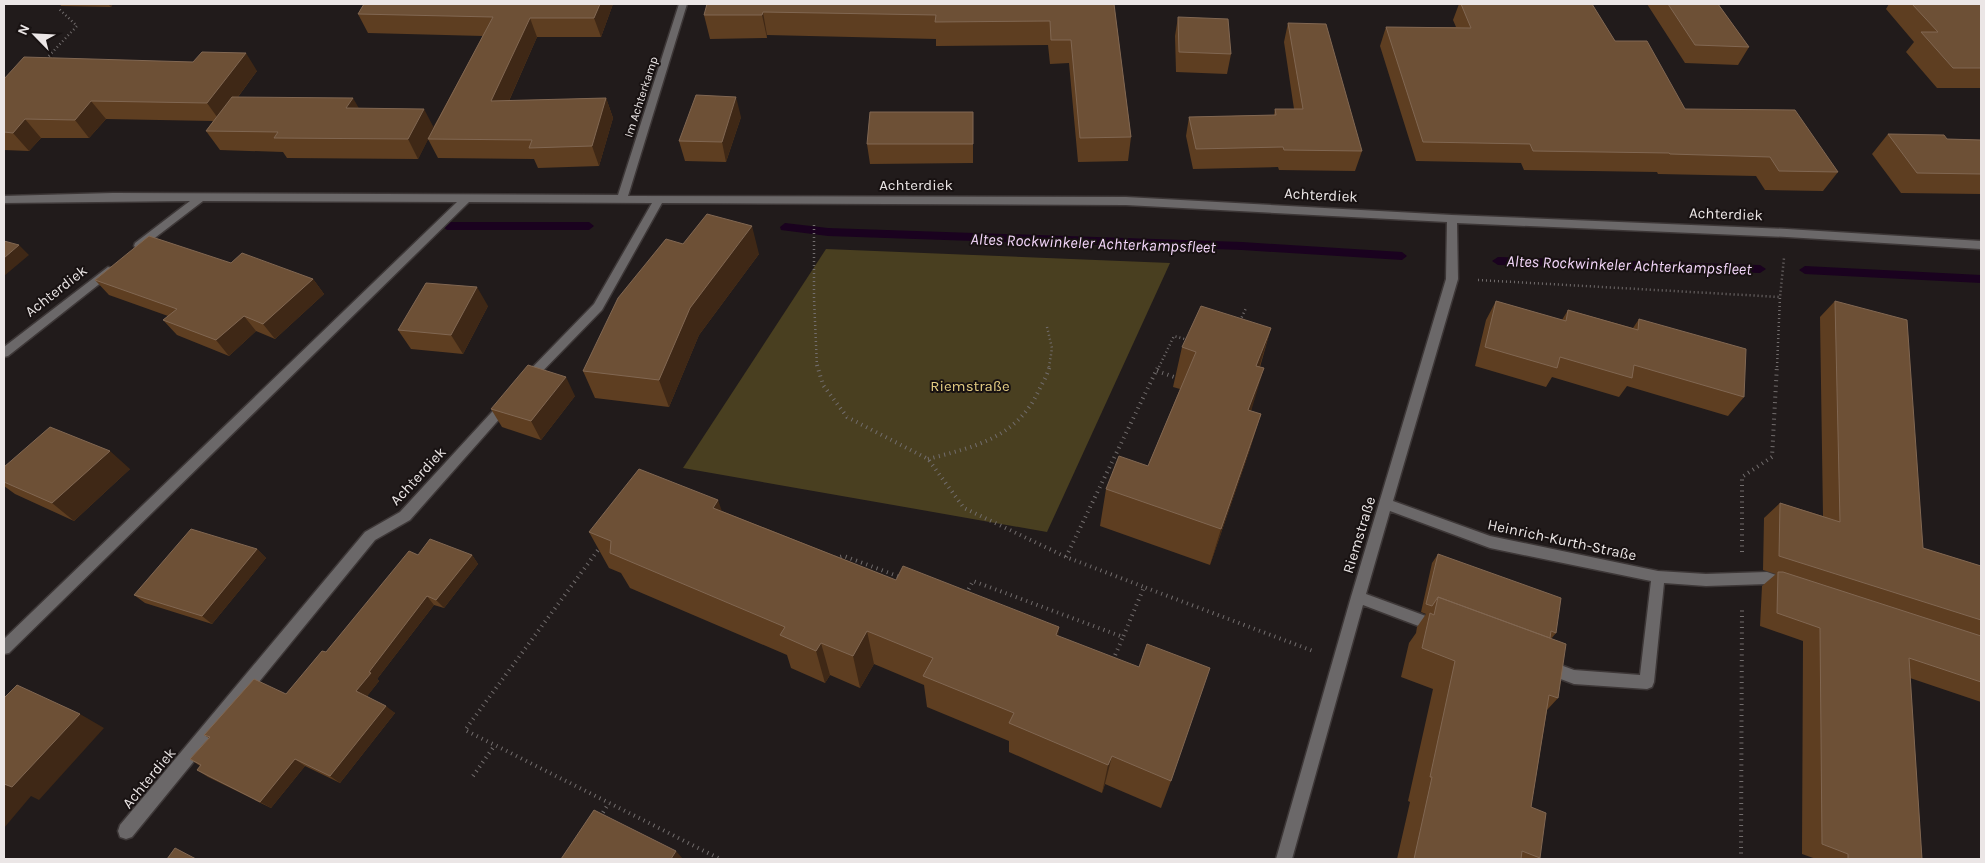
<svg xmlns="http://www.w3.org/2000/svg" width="1985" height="863" font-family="Karla,sans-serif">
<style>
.green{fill:#493f20}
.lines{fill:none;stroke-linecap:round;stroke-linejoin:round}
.stream{fill:#1a021f;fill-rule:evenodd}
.minor-casing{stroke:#3d3737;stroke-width:3}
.path-far1{stroke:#726d6d;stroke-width:2.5;stroke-dasharray:1 3;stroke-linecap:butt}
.path{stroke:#726d6d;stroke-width:4;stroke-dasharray:1 4.5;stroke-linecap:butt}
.minor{fill:#6b6869;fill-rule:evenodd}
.wall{fill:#5e3e21}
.shaded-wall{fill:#3f2816}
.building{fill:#6d5036;stroke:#816752}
.labels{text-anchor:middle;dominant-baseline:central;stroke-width:4;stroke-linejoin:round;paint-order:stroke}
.far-street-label{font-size:12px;fill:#ebe6e6;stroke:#181212}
.street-label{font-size:15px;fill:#ebe6e6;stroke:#181212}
.park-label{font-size:15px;fill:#e3cc83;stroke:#181212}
.water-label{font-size:16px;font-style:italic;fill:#f4d7fb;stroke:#181212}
</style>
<rect width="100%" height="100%" fill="#211b1b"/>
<path class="green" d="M826,249L1170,263L1047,532L683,468Z"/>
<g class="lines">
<path class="stream" d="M447,222H589L594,226L589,230H447L442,226Z
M785,223L828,228L1242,242L1402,252L1407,256L1402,260L1242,250L828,236L781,230L780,227Z
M1498,257L1760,265L1766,269L1760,273L1498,265L1492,261Z
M1805,266L1981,275V283L1805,274L1799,270Z"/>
<g class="minor-casing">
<path id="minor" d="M679,4H687L628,196L1126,197L1452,215L1787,229L1981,241V249L1787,237L1457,223L1458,279L1393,501L1490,536L1658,571L1706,574L1767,572L1792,580L1794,584L1792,588L1787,590L1767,584L1706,586L1664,583L1654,682L1652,687L1647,689L1574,684L1542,672L1540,667L1542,662L1547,660L1574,670L1640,675L1651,581L1490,548L1390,511L1366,594L1442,622L1444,627L1442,632L1437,633L1363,605L1292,859H1276L1351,597L1446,279L1447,222L1126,205L662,203L602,310L532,382H524L522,379L524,376L594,304L652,203L469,202L9,653L4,654V639L457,202L203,201L139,250L134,246L135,243L190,201L4,203V196L113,193L618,195Z
M108,267L112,268L114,271L112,274L8,356L4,357V347Z
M506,399L510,401L512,404L510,407L410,520L375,540L132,837L126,839L120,837L118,831L120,825L365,532L400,512L502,401Z"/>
</g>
<path class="path-far1" d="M46,59L77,26L58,8
M814,225V298L817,367
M1478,280L1780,297L1784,258
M1240,321L1246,308
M1047,327L1052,348L1049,367
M1159,367L1174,336L1188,340
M1777,367L1780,297"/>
<path class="path" d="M817,365L823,385L847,417L928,459L964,508L1066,557L1144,587
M1157,371L1177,378
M928,459C974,447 1017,438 1039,390C1043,382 1048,374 1050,365
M601,546L465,730L720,859
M1742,552V477L1772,457L1777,365
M1066,557L1159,365
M835,558L844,556L900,577
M966,594L973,581L1123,637L1144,587L1313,651
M1113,660L1123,637
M473,776L495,745
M600,817L609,803
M1741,859L1742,606"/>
<use href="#minor" class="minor"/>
</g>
<path class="wall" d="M60,4H113L111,7L61,6Z
M364,4H613L601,37H537L509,101L606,98L613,118L599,166L538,168L534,159L438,158L428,139L418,159L287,158L283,152L220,150L206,131L213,121L106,119L89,138H41L29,151L4,150V79L257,71L238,97L359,108L433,128L483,36L368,33L358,14Z
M707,4H1114L1131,137L1128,161L1078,162L1069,63L1050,64L1048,45L936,46V39L767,35V38L710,39L704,15Z
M1459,4H1592L1615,41L1685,109L1838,172L1823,191L1765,190L1756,176L1658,174L1657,172L1524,170L1521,163L1416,161L1380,46L1386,27H1456L1453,20Z
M1647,4H1718L1749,47L1738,65L1685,63Z
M1889,4H1981V88H1937L1906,52L1914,42L1886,9Z
M1178,17L1231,54L1227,74L1176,72L1175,36Z
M1288,23L1362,151L1355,171L1279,170L1278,167L1193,169L1186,136L1189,117L1274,115L1275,109H1294L1284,42Z
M973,112V163L870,164L867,144Z
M741,117L726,162L685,161L679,141Z
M1888,134L1947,139L1981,140V194L1901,193L1872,154Z
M683,244L759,254L699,335L669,407L595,398L583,371Z
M231,263L313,279L324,294L275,339L256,331L229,356L177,335L163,320L168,316L109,295L95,280Z
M1496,301L1562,320L1568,310L1633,328L1639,319L1744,397L1728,416L1627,386L1619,397L1552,377L1546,387L1475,366L1486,320Z
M1835,301L1923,548L1981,566V702L1910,678L1922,859H1816L1802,854L1803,641L1760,626L1762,586L1776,574L1763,570L1764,518L1780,503L1823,516L1820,317Z
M488,306L463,354L411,349L398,330Z
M1271,328L1260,367L1251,411L1261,414L1249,452L1210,565L1100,526L1106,489L1148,466L1180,389L1173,387L1182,347Z
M575,396L541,440L502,427L491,409Z
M4,467L130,469L74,521L15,494L4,486Z
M722,511L896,580L1058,636L1171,781L1161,808L1105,784L1102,793L1009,752V741L927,707L924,685L874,664L860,688L830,675L825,683L791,668L787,655L630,588L621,573L609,568L589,532Z
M257,549L266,558L212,624L145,603L134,595Z
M1438,554L1556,633L1551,639L1558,698L1547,710L1531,807L1540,858L1538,859H1397L1410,802L1408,801L1433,689L1401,677L1409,643L1416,633L1417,627L1426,614L1421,612L1432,563Z
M418,555H472L478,564L444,608L434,605L377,679L379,681L367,696L395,713L340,783L305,766L271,808L208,777L197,770L200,766L190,759L209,738L204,735L286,694L326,652Z"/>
<path class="shaded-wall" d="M108,4H113L111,7Z
M600,4H613L601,37L594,18Z
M763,12L767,35V38L762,15Z
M530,18L537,37L500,121L491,101Z
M246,53L257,71L220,121L207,103Z
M736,97L741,117L726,162L722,142Z
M353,98L364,117L346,108Z
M606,98L613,118L599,166L592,146Z
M91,101L106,119L89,138L75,120Z
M424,109L434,128L418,159L408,139Z
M25,119L41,138L29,151L13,133Z
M752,226L759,254L699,335L669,407L659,380L690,308Z
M19,245L29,255L4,276V258Z
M313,279L324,294L275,339L263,324Z
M477,287L488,306L463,354L451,335Z
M244,316L256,331L229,356L216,340Z
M1271,328L1259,368L1256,366Z
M1264,368L1252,408L1236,448L1248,410Z
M566,377L575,396L541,440L531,421Z
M1261,414L1249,452L1210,565L1221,529Z
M110,451L130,469L74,521L52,503Z
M718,500L731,537L713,508Z
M257,549L266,558L212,624L202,616Z
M472,555L478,564L444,608L436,600Z
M427,596L434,605L377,679L379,681L365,699L356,691L369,672Z
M1059,627L1056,660V635Z
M867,631L874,664L860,688L853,656Z
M821,643L830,675L825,683L816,651Z
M386,706L395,713L340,783L330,776Z
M80,714L104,728L39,800L31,796L4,828V784Z
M1112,756L1105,784L1102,793L1108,765Z
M295,759L305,766L271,808L260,802Z
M676,851L683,859H671Z"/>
<path class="building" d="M364,4H600L594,18H530L491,101L606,98L592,146L529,148L532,140L428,139L493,17L358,14Z
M707,4H1114L1131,137L1080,138L1071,40H1051L1050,21L935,22L936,15L763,12L762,15H704Z
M1461,4H1592L1615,41H1647L1685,109L1795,110L1838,172L1779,171L1770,157L1670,154L1669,153L1533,151L1530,144L1423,142L1386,27L1471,28Z
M1668,4H1718L1749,47L1695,45Z
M1912,4H1981V68H1953L1921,32H1938Z
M1178,17L1228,19L1231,54L1179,52Z
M1288,23L1326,24L1362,151L1284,150L1283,147L1196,149L1189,117L1276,115L1275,109H1303Z
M202,52L246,53L207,103L91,101L75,120L25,119L13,133L4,132V79L24,57L193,62Z
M696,95L736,97L722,142L679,141Z
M232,97L353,98L346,108L424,109L408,139L274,138L278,132L206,131Z
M870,112H973V144H867Z
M1888,134L1944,135L1947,139L1981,140V174L1917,173Z
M707,214L752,226L690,308L659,380L583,371L618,298L666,239L683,244Z
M149,236L231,263L242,253L313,279L263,324L244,316L216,340L163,320L177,309L95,280Z
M4,241L19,245L4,258Z
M426,283L477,287L451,335L398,330Z
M1496,301L1566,321L1568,310L1638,330L1639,319L1746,349L1744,397L1634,365L1632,378L1560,357L1557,368L1485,347Z
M1835,301L1907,320L1923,548L1981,566V620L1779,556L1780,503L1840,522Z
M1201,306L1271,328L1256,366L1264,368L1248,410L1261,414L1221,529L1106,489L1119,456L1148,466L1196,352L1182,347Z
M528,365L566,377L531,421L491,409Z
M50,427L110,451L52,503L4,482V467Z
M639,469L718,500L713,508L896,580L903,566L1059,627L1056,635L1139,667L1147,644L1210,668L1171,781L1112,756L1108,765L1009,723L1014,713L923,676L933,658L867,631L853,656L821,643L816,651L780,635L785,627L610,553L611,541L589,532Z
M191,529L257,549L202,616L134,595Z
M430,539L472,555L436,600L427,596L369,672L371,673L356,691L386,706L330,776L295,759L260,802L197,770L201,765L190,759L210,737L204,735L254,679L286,694L322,651L326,652L409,551L418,555Z
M1438,554L1561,598L1556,633L1551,631L1550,638L1438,597L1432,606L1426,604Z
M1778,572H1783L1981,636V682L1909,658L1922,859H1848V854L1822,844L1820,628L1777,613Z
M1438,597L1566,644L1558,698L1549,695L1531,807L1546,813L1540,858L1522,851L1521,859H1414L1432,777H1430L1455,661L1422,648L1430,613L1434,615Z
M17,685L80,714L12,787L4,784V698Z
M594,810L676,851L671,859H561Z
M175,848L196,859H167Z"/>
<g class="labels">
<g class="far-street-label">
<text transform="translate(641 97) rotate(-72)">Im Achterkamp</text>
</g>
<g class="street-label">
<text x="916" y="185">Achterdiek</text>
<text transform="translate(1321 195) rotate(3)">Achterdiek</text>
<text transform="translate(1726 214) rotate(2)">Achterdiek</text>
<text transform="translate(56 291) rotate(-38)">Achterdiek</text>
<text transform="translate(418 476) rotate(-47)">Achterdiek</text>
<text transform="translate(1359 535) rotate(-73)">Riemstraße</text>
<text transform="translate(1562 540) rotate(12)">Heinrich-Kurth-Straße</text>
<text transform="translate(149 778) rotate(-50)">Achterdiek</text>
</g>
<g class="park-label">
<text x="970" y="386">Riemstraße</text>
</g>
<g class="water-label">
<text transform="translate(1093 243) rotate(2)">Altes Rockwinkeler Achterkampsfleet</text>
<text transform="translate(1629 265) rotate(2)">Altes Rockwinkeler Achterkampsfleet</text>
</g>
</g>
<rect width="1985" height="863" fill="none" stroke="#ebe6e6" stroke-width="10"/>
<g transform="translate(35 35) rotate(294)" stroke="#181212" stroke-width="4" paint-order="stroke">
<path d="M0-4L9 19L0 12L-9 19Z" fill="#ebe6e6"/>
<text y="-8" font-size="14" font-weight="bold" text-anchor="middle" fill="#ebe6e6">N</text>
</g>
</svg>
